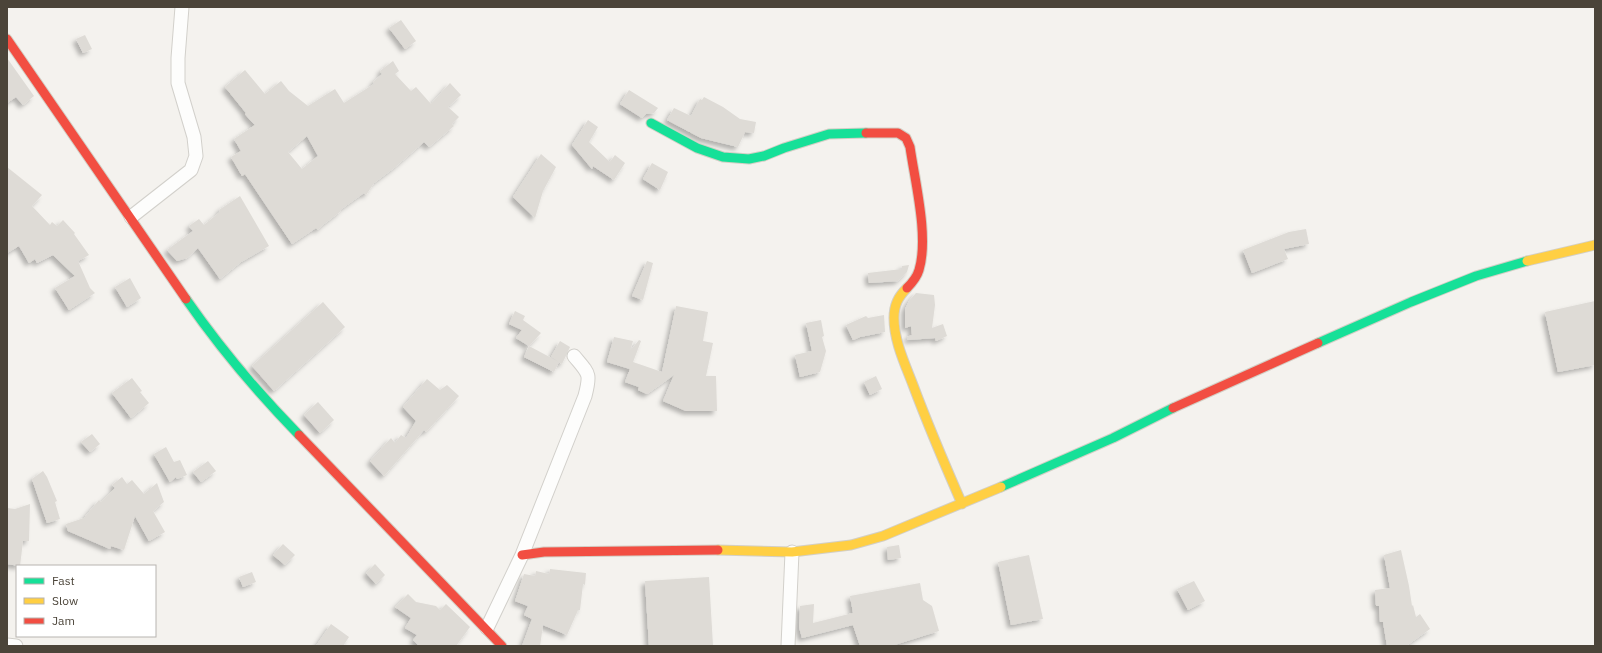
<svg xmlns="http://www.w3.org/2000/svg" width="1602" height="653" font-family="'IBM Plex Sans',sans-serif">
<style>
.building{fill:#dedbd6;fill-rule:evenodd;filter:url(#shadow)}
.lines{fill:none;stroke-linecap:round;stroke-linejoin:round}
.street-casing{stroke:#d2d0cb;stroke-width:15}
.fast-casing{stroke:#d3cfc5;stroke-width:11}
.slow-casing{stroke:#d3cfc5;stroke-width:11}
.jam-casing{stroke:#d3cfc5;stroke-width:11}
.street{stroke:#fdfdfc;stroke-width:13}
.fast{stroke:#16e098;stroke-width:9}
.slow{stroke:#ffcf43;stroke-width:9}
.jam{stroke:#f24e42;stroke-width:9}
</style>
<defs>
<filter id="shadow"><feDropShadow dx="-3.5" dy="3.5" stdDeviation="2" flood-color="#0004"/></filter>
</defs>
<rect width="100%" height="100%" fill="#f4f2ee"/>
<path class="building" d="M401,20L416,41L405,49L389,28Z
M85,35L92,49L83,53L76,39Z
M7,58L34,96L23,105L16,97L7,103Z
M393,61L399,71L395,74L411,91L416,87L431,104L450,83L461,95L448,107L459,117L452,124L454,126L429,147L424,142L394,168L374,183L366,195L364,193L340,210L341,211L324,224L318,230L316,228L292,244L245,174L242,176L231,157L241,151L234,139L255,125L250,120L245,114L246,113L225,87L245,70L265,94L281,81L289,91L308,106L335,89L344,103L374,84L373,82L382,74L380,71ZM307,136L318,156L302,169L288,152Z
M629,90L658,108L654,113L646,114L642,118L620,104Z
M704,97L723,107L740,119L756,122L754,133L745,132L738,147L701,138L667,120L674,108L691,116L700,99L702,100Z
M588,120L598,127L589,142L610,162L615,155L625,163L614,180L593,166L592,169L572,145Z
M541,154L556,167L543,191L535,218L513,197Z
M652,163L668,172L660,190L643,179Z
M7,167L42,195L32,206L50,225L52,222L57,226L63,220L75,233L74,234L89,255L78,261L90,288L95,293L69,310L55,288L75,276L53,255L37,263L35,259L29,263L19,246L7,253Z
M240,196L269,246L241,262L220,279L198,248L187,258L177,261L167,250L193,231L189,226L199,219L204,225L220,212L219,210Z
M1306,229L1309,244L1284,249L1288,259L1252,273L1243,250L1289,232Z
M647,261L653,263L643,300L632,296Z
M909,265L907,272L898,281L869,283L868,273L902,269V266Z
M130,278L141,298L127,307L115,287Z
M916,293L934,295L935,305L932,328L943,324L947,336L936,341L935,338L908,340L907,337L912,335L911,326L905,328V309L909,301Z
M1595,301V365L1558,372L1545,312Z
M323,302L345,327L274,391L252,366Z
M676,306L708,312L703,341L713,343L706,376H716L717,411H686L663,401L674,375L647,394L638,390L639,387L625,382L630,369L607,362L614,337L633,341L630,351L639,340L641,341L633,362L662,372Z
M515,311L525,316L523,320L541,333L529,346L516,338L522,330L509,324Z
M884,315L885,332L860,337L853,340L846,325L866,316L868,318Z
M821,320L824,336L822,337L826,351L820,372L800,377L795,355L812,351L806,323Z
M560,341L570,347L562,364L551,357Z
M529,346L559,362L554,372L524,357Z
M876,376L882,389L870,395L864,382Z
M132,378L142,391L140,392L149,403L131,418L112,393Z
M427,379L440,390L447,385L459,396L426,432L424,430L384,476L370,461L391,438L395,443L401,435L406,438L416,421L403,407Z
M318,402L334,420L320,433L304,415Z
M92,434L100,444L90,452L81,442Z
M166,447L174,462L180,460L187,475L177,479L176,477L170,482L154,454Z
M208,461L216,471L201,482L193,472Z
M43,471L47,477L57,501L55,502L60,519L47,523L32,479Z
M122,477L127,484L132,480L144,494L157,483L164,502L153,511L165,532L149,541L135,516L124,550L111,546L110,549L68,531L66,524L84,518L99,500L101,502L115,488L112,485Z
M30,504L29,541H23L20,566L7,564V508L15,509Z
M283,544L295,555L285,565L273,555Z
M899,545L901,558L888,560L887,547Z
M1401,550L1409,586L1412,606L1413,605L1416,617L1420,614L1430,629L1406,646H1387L1383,622H1380L1379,606H1376L1375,590L1390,588L1384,555Z
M1029,555L1043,619L1011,625L998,562Z
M375,564L385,575L376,584L366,573Z
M550,569L586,573L585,585L583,584L580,610H578L567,635L543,625L540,646H522L532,619L524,615L528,606L515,601L524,574L535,576L536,571L549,574Z
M252,572L256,582L243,587L239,577Z
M709,577L713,646H649L645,581Z
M1194,581L1205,601L1188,610L1177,589Z
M920,583L923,600L932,606L939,631L891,646H860L853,625L802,638L799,627L800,606L814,604L813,623L853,613L850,596Z
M408,594L416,602L436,606L440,610L446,604L470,627L456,646H419L413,640L417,635L405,628L411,618L395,607Z
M331,624L349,637L343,646H316Z"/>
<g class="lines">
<g class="street-casing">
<path id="street" d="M131,217L191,170L196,156L194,137L178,83V58L182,7
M487,628L522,555L585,396C591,373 589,374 574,356
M7,645L16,646
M788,646L792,552"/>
</g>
<g class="fast-casing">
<path id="fast" d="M651,123L697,148L723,157L749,159L764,156L784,148L829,134L866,133
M186,299C220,348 258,393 299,435
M1318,343L1411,302L1476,276L1527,261
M1001,487L1113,438L1173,408"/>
</g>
<g class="slow-casing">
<path id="slow" d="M1527,261L1595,245
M907,288C898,297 894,305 894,318C894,341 905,364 913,385C928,425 945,465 962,504
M718,550L792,552L851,545L883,536L1001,487"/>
</g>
<g class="jam-casing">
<path id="jam" d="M7,39L186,299
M866,133H898L906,138L910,147C915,182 929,237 919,270C917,277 912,283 907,288
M1173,408L1318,343
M299,435L502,646
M522,555L544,552L718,550"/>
</g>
<use href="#street" class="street"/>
<use href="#fast" class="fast"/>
<use href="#slow" class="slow"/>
<use href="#jam" class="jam"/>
</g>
<rect width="1602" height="653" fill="none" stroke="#4b4439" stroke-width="16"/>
<rect x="16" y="565" width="140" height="72" fill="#ffffff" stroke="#b7b4b0"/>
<rect x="24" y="578" width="20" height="6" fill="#16e098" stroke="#b7b4b0"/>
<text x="52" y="585" font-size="12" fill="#4b4439">Fast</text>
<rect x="24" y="598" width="20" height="6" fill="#ffcf43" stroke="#b7b4b0"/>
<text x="52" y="605" font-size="12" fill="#4b4439">Slow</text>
<rect x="24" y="618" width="20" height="6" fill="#f24e42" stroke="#b7b4b0"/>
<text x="52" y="625" font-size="12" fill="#4b4439">Jam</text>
</svg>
